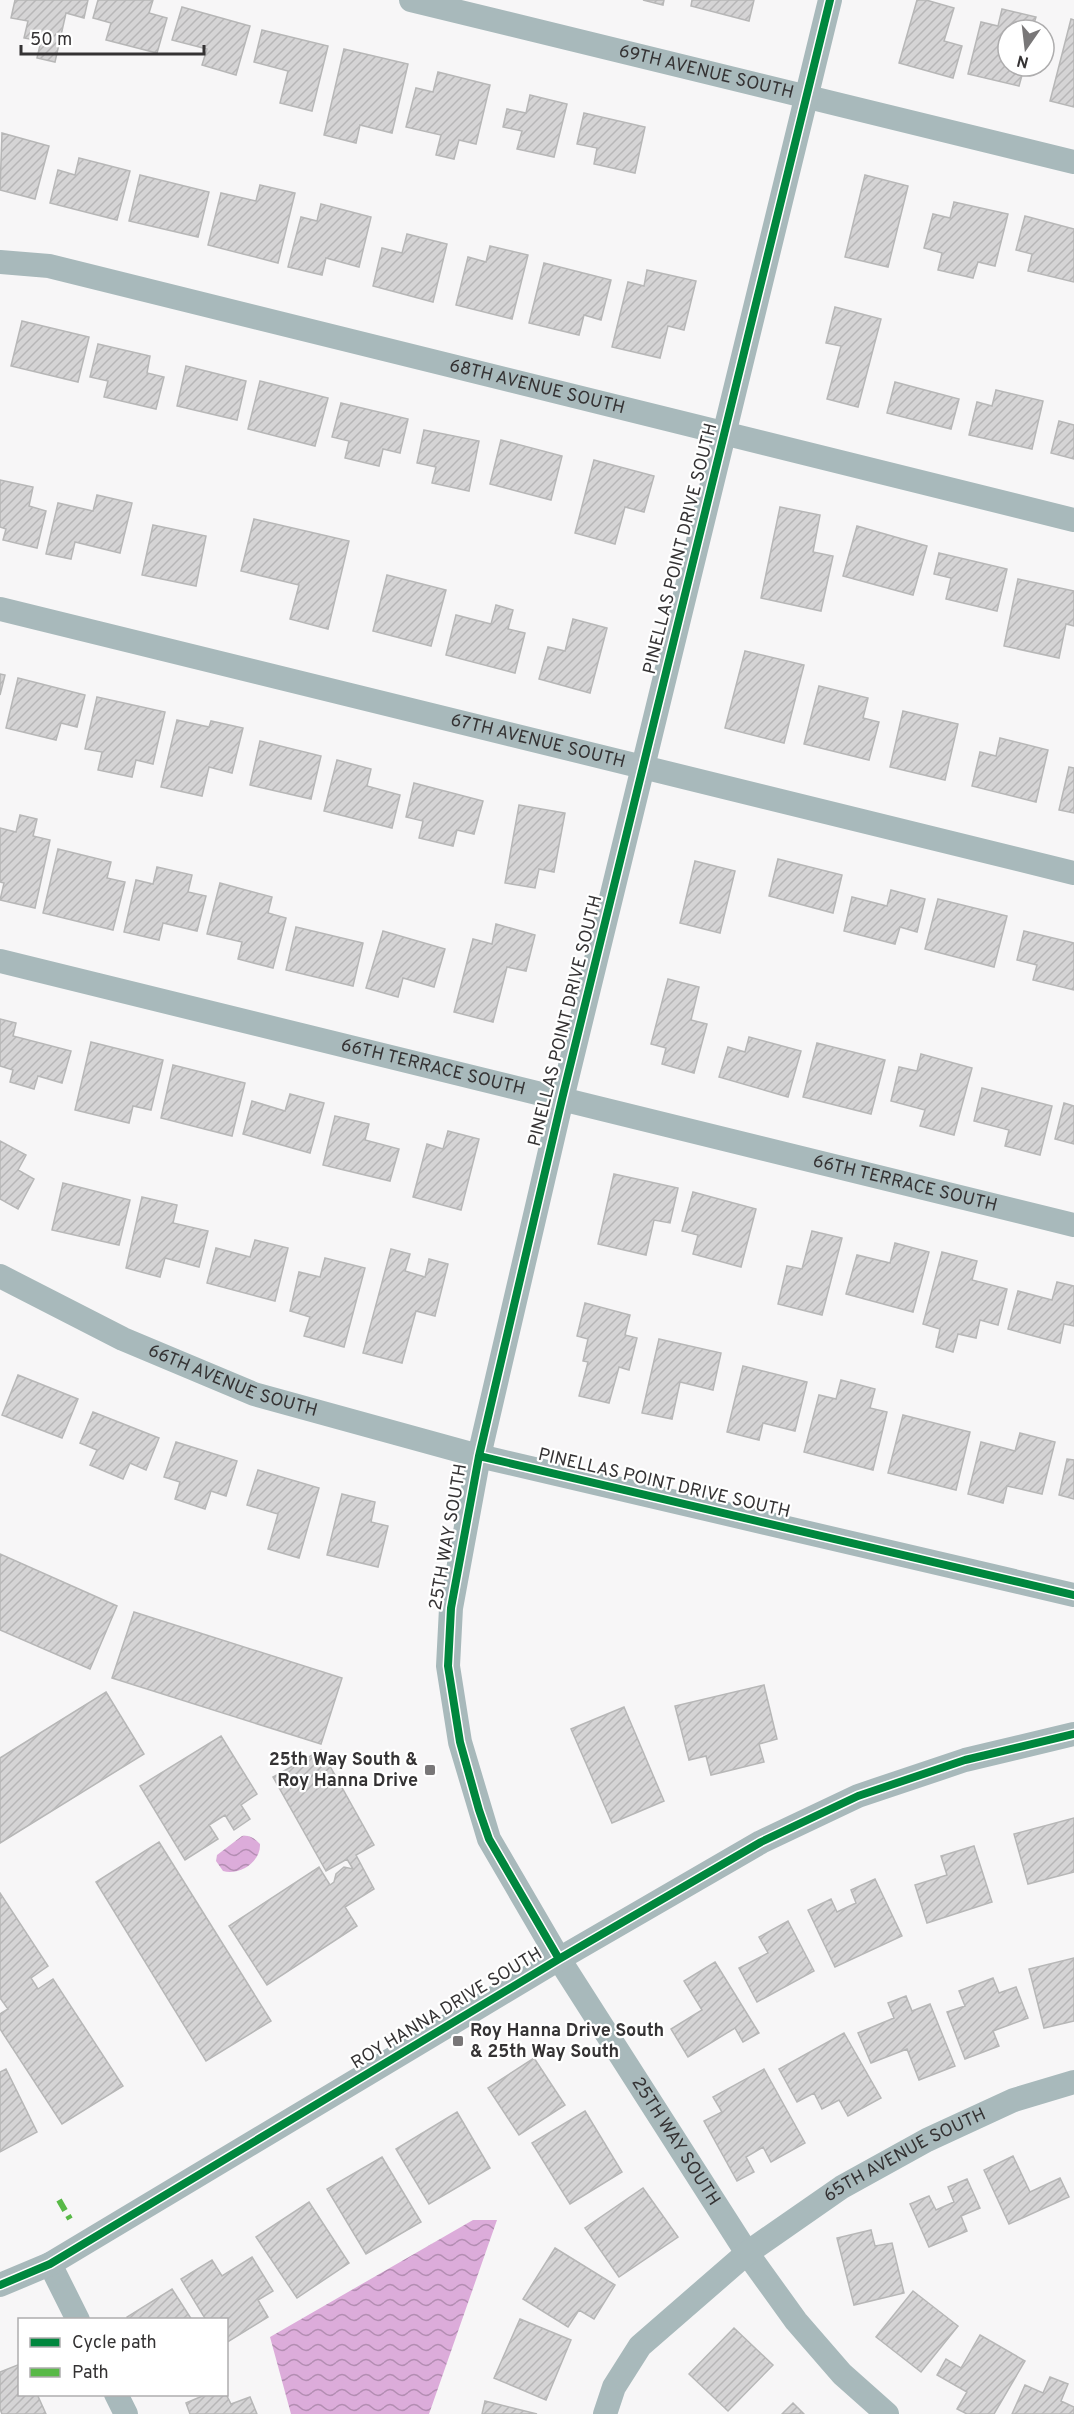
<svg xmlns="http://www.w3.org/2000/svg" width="1074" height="2414" font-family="Overpass,sans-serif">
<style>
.water{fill:url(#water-waves)}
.building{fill:url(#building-hatch);stroke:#b7b7b7;stroke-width:1.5}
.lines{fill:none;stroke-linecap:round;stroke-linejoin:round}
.minor{stroke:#a8b9bb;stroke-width:24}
.quiet{stroke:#58b947;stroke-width:6;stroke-dasharray:12 6;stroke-linecap:butt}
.cycleway-casing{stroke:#fff;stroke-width:11}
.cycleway{stroke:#00873e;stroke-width:8}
.poi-dot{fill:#797778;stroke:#fff;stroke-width:2}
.labels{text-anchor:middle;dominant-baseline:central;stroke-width:4.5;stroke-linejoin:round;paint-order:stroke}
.street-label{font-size:18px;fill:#353334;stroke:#fff}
.poi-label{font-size:18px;font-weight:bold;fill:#353334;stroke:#fff;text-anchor:end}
</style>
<defs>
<pattern id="water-waves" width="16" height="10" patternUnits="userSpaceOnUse" patternTransform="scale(1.5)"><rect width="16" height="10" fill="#dcacda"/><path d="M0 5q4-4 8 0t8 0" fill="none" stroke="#b38db2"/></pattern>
<pattern id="building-hatch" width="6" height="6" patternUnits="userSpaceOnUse" patternTransform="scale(1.5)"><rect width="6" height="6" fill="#d5d4d5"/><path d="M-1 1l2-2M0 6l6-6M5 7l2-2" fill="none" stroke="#b7b6b7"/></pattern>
</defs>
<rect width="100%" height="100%" fill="#f7f6f7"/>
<path class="water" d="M242,1836C250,1835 254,1838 260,1844C261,1862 239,1876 223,1871L216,1861L217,1855Z
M473,2220H497L429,2414H291L270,2337Z"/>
<path class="building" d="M15,0H88L84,18L66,13L55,62L37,58L41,41L24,38L28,21L11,18Z
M98,0H153L149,13L167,18L157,53L106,40L111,23L93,18Z
M643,0H664L663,5Z
M692,0H754L749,21L691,6Z
M917,0H926L954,8L944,41L962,46L953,78L899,63Z
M182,7L250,26L236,75L202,65L207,49L172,40Z
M1002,9L1036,17L1032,30H1008V66H1042L1040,72L1024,68L1019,86L968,74L981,22L998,26Z
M1071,19L1074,20V107L1050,101Z
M262,30L328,46L312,111L280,103L288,71L254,62Z
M1044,37L1049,38L1044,57Z
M344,49L408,64L392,133L360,125L356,143L324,135Z
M438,72L490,85L476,144L459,140L454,159L436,155L441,135L406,127L416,88L433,92Z
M530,95L567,104L554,157L517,149L522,131L503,127L507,109L526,113Z
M584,113L645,127L635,173L594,164L597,148L577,144Z
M2,133L49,146L35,199L0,190Z
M79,158L130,171L117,220L50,203L58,170L75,175Z
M140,175L209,192L198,237L129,221Z
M865,175L908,186L888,267L845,257Z
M260,185L295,193L278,263L208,245L221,193L256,201Z
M954,202L1008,214L995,266L978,262L973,278L938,270L942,253L924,248L933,214L950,218Z
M321,204L371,217L359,267L326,258L322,275L288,267L301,217L317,221Z
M1025,216L1074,229V282L1028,271L1032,254L1016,250Z
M407,234L447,244L433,302L373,286L382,248L402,253Z
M490,246L528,255L512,319L456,305L468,257L486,262Z
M544,263L611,280L601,320L584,315L579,335L529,323Z
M647,270L696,281L684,330L668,326L660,358L612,347L628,282L644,286Z
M835,307L881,319L858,407L827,399L841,346L826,343Z
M22,321L89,337L78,382L11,366Z
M98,344L150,356L147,373L164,377L156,409L104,397L108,381L90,377Z
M186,366L246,381L237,420L177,406Z
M260,381L328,398L315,446L248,429Z
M895,382L959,399L951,429L887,413Z
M996,390L1043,401L1032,449L969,435L977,402L992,406Z
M341,403L408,419L400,453L383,449L379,466L345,458L349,441L332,437Z
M1059,421L1074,425V459L1051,453Z
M424,430L479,441L469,491L432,483L436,467L417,463Z
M501,440L562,456L551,500L490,484Z
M594,460L654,476L644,512L625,507L615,544L575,533Z
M0,480L33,487L29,506L46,511L37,548L3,540L6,529L0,527Z
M97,495L132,503L120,553L75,542L71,559L46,554L58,503L93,511Z
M780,507L820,515L813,552L833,556L821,611L761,598Z
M254,519L349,541L328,629L290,619L299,585L241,571Z
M153,525L206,536L196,586L142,575Z
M857,526L927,546L913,595L843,576Z
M939,553L1007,569L997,611L946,599L951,578L934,574Z
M387,575L446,590L431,646L373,631Z
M1018,579L1074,591V626L1066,624L1059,658L1004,646Z
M496,605L513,610L508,629L525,633L515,673L446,655L456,615L491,624Z
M573,619L607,628L590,693L539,679L548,647L565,651Z
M745,651L804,665L784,743L725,728Z
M0,674L5,675L0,695Z
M18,678L85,695L77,727L61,723L56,740L6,728Z
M819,686L868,698L863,718L879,722L869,760L804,744Z
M97,697L165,712L153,764L136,760L132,777L98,770L102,752L85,749Z
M903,711L958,724L945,780L890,767Z
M177,720L209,727L211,721L243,728L232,773L209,767L202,796L161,787Z
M1000,738L1048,750L1036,802L972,786L980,752L996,756Z
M260,741L321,756L311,799L250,785Z
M337,760L371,769L367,786L400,795L392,828L324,811Z
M1069,767L1074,768V813L1059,810Z
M414,783L483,801L474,834L457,830L453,846L419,838L423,821L406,817Z
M519,805L565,813L554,872L539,869L535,888L505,883Z
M20,815L37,819L33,836L50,840L35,908L0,900L4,883L0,882V828L16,832Z
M58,849L111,862L107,878L125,882L113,930L43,913Z
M778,859L842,875L833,913L769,896Z
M695,861L735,871L720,933L680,923Z
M157,867L192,875L188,892L206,896L197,931L163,923L159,940L124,932L136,880L153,884Z
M220,883L272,897L268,913L286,918L273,968L238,959L242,942L207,934Z
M891,890L925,899L917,932L900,927L895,944L844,931L852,897L887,906Z
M938,899L1007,916L994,967L925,949Z
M496,924L535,935L526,971L507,967L493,1022L454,1012L473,939L492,944Z
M296,927L363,943L353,986L286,970Z
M383,931L445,949L434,987L403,978L398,997L366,988Z
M1024,931L1074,943V990L1033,980L1037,965L1017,960Z
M668,979L699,987L691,1020L707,1024L694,1073L662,1064L666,1048L651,1044Z
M0,1019L16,1023L13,1036L71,1051L62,1083L38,1076L34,1089L10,1082L13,1070L0,1066Z
M749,1037L801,1051L788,1097L719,1077L728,1047L745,1052Z
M91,1042L163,1060L151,1110L133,1106L129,1123L75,1110Z
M817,1043L885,1060L871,1114L803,1097Z
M921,1054L972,1068L954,1135L920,1126L925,1110L891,1101L899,1067L917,1071Z
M173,1065L245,1083L232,1136L161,1118Z
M982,1088L1052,1106L1040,1155L1005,1146L1009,1130L974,1121Z
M290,1094L324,1103L310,1153L243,1134L252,1101L285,1111Z
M1064,1103L1074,1106V1144L1055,1139Z
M335,1116L369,1124L365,1140L399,1149L390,1181L323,1165Z
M448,1131L479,1139L461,1210L413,1197L427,1144L443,1149Z
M0,1141L26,1155L18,1170L34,1179L18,1209L0,1199Z
M614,1174L678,1188L670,1223L654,1220L646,1255L598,1244Z
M63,1183L130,1200L119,1245L52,1230Z
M693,1192L756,1209L741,1267L693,1254L698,1235L682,1231Z
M142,1197L177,1205L173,1223L208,1231L199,1267L165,1258L160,1277L126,1268Z
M812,1231L842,1238L822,1315L778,1304L787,1266L802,1269Z
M255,1240L288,1248L275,1301L207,1283L216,1248L250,1257Z
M895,1243L929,1252L913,1312L846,1294L857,1255L890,1263Z
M391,1249L410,1254L405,1271L425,1277L429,1259L448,1264L435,1316L416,1311L402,1363L363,1353Z
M942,1252L977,1261L972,1280L1007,1289L998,1325L980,1320L976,1338L958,1334L953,1352L936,1347L940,1329L923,1324Z
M325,1258L365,1268L344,1347L304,1336L310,1317L290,1311L299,1272L320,1277Z
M1057,1282L1074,1286V1326L1064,1324L1060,1343L1008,1329L1018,1291L1052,1300Z
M585,1303L630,1315L625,1335L637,1338L629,1370L619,1367L609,1403L579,1396L588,1362L583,1361L588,1339L577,1336Z
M659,1339L721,1353L713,1390L680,1382L672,1419L642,1413Z
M743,1366L807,1382L795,1431L763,1423L759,1440L727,1432Z
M18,1375L78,1399L62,1438L2,1415Z
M841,1380L875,1389L870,1408L887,1412L873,1470L804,1452L819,1395L836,1399Z
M93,1412L159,1438L146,1470L130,1463L123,1479L90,1465L97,1450L80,1443Z
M903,1415L970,1432L956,1490L888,1473Z
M1020,1433L1055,1442L1042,1494L1007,1486L1003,1503L968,1494L981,1442L1015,1451Z
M176,1442L237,1461L226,1496L211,1491L205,1509L175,1499L180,1482L164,1477Z
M1067,1459L1074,1460V1499L1059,1495Z
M258,1470L319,1488L299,1558L268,1549L278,1514L247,1505Z
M342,1494L375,1502L371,1522L388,1526L378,1567L327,1555Z
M0,1554L117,1606L90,1669L0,1630Z
M134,1612L342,1678L321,1744L112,1678Z
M764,1685L777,1739L759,1744L764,1762L711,1775L706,1756L689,1760L675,1706Z
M106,1692L144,1754L0,1843V1758Z
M624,1707L664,1801L612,1823L571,1729Z
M221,1736L257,1794L241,1805L250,1819L234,1830L225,1815L209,1825L218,1839L185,1860L140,1786Z
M321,1750L374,1845L356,1855L374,1889L345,1907L357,1926L267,1985L229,1926L319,1867L330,1885L334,1882L336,1874L344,1867L353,1869L347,1859L326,1871L273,1777Z
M1074,1818V1872L1028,1884L1014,1834Z
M159,1842L271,2021L206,2061L96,1882Z
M974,1846L992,1902L927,1923L915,1885L947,1875L941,1856Z
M875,1879L902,1936L835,1967L808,1910L831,1899L837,1912L856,1903L851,1890Z
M0,1893L48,1966L31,1978L38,1989L53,1979L123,2086L62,2124L0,2029V2014L8,2009L0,1998Z
M788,1921L814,1971L757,2002L739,1968L768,1953L759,1937Z
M1074,1958V2021L1044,2028L1029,1969Z
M715,1962L759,2033L743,2042L735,2028L688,2057L671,2029L702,2010L684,1981Z
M993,1978L999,1993L1016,1987L1028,2018L993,2031L999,2046L965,2059L947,2012L965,2006L959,1991Z
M906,1996L912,2011L930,2004L955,2066L919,2080L907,2049L871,2063L858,2033L894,2018L888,2003Z
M844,2033L881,2098L848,2116L839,2100L822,2109L814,2093L797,2102L779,2069Z
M534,2058L565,2105L519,2135L488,2088Z
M6,2069L37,2132L0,2152V2072Z
M764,2069L805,2143L771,2162L763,2147L746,2157L754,2172L737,2181L704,2121L722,2112L713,2097Z
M585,2111L622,2172L570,2204L532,2143Z
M457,2112L490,2168L429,2204L396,2149Z
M1013,2156L1030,2192L1060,2178L1069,2197L1009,2224L984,2170Z
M382,2157L421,2222L366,2254L327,2189Z
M967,2179L980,2208L961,2216L967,2231L929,2247L910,2204L929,2196L936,2210L954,2202L948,2187Z
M643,2188L678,2237L619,2277L585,2228Z
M309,2202L349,2263L297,2298L256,2237Z
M871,2230L875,2246L892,2243L904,2293L854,2305L837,2238Z
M555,2248L615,2285L594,2319L579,2310L568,2327L523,2299Z
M252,2257L273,2291L258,2300L268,2317L226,2343V2320H206L181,2279L212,2260L222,2276Z
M172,2289L192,2320H128L127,2317Z
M913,2291L958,2326L921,2372L876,2337Z
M520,2319L571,2340L546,2400L494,2378Z
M734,2328L773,2365L728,2411L689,2374Z
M980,2335L1025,2361L994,2414H967L957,2409L967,2392L937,2375L946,2359L961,2368Z
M20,2364V2394H37L46,2414H2L0,2409V2372Z
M1050,2377L1068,2384L1061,2401L1074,2407V2414H1012L1025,2385L1043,2393Z
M207,2394H226L231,2404L250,2397L257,2414H190L186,2403Z
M485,2401L537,2414H482Z
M793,2403L804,2414H782Z"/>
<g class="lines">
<g class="minor">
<path id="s1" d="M411,0L1074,162"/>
<path id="s2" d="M830,0L562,1099L479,1456L451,1608L448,1666L460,1742L489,1839L559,1959L747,2253L796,2321L842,2374L887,2414"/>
<path id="s3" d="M0,262L49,266L1074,520"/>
<path id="s4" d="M0,609L1074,873"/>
<path id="s5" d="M0,961L1074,1225"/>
<path id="s6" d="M0,1276L123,1339L254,1394L479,1456L1074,1595"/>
<path d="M50,2264L78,2320"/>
<path d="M0,2285L50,2264L559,1959L761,1842L858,1796L965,1760L1074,1734"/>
<path d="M116,2394L126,2414"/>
<path id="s7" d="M605,2414L614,2387L640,2346L747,2253L842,2187L927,2140L1014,2100L1074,2082"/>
</g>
<path class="quiet" d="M59,2200L70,2219"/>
<g class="cycleway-casing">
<path id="cycleway" d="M479,1456L1074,1595
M559,1959L489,1839L479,1810L460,1742L448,1666L451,1608L479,1456L562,1099L830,0
M0,2285L50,2264L559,1959L761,1842L858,1796L965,1760L1074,1734"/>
</g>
<use href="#cycleway" class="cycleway"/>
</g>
<g class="poi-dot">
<rect x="424" y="1764" width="12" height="12" rx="3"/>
<rect x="452" y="2035" width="12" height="12" rx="3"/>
</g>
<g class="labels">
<g class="street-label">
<text stroke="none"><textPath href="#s1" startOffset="304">69TH AVENUE SOUTH</textPath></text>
<text stroke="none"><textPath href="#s3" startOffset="552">68TH AVENUE SOUTH</textPath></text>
<text transform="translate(681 549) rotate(-76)">PINELLAS POINT DRIVE SOUTH</text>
<text stroke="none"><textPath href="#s4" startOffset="554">67TH AVENUE SOUTH</textPath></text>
<text transform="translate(566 1021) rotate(-76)">PINELLAS POINT DRIVE SOUTH</text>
<text stroke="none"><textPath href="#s5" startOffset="446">66TH TERRACE SOUTH</textPath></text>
<text stroke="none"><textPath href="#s5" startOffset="932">66TH TERRACE SOUTH</textPath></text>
<text stroke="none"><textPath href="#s6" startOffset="256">66TH AVENUE SOUTH</textPath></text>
<text transform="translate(664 1484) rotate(13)">PINELLAS POINT DRIVE SOUTH</text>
<text transform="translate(449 1537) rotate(-80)">25TH WAY SOUTH</text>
<text transform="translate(447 2009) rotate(-31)">ROY HANNA DRIVE SOUTH</text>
<text stroke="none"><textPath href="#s2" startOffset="2244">25TH WAY SOUTH</textPath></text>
<text stroke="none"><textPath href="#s7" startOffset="405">65TH AVENUE SOUTH</textPath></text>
</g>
<g class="poi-label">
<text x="418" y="1760">25th Way South &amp;<tspan x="418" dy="21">Roy Hanna Drive</tspan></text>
<text x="470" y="2031" text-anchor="start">Roy Hanna Drive South<tspan x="470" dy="21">&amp; 25th Way South</tspan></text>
</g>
</g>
<rect x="18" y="2318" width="210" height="78" fill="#ffffff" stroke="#aeadae" stroke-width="1.5"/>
<rect x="30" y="2338" width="30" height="9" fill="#00873e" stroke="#aeadae" stroke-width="1.5"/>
<text x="72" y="2348" font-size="18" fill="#353334">Cycle path</text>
<rect x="30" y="2368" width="30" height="9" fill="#58b947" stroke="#aeadae" stroke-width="1.5"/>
<text x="72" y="2378" font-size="18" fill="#353334">Path</text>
<g transform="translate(1026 48) rotate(194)"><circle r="28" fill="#ffffff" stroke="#aeadae" stroke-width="1.5"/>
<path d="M0-4.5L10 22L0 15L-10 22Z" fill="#797778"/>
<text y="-9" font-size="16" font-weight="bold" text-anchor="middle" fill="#353334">N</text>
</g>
<path d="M21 45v9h183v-9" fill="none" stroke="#353334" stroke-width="3"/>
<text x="30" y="45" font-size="18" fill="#353334" stroke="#ffffff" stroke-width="4.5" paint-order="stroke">50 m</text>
</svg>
